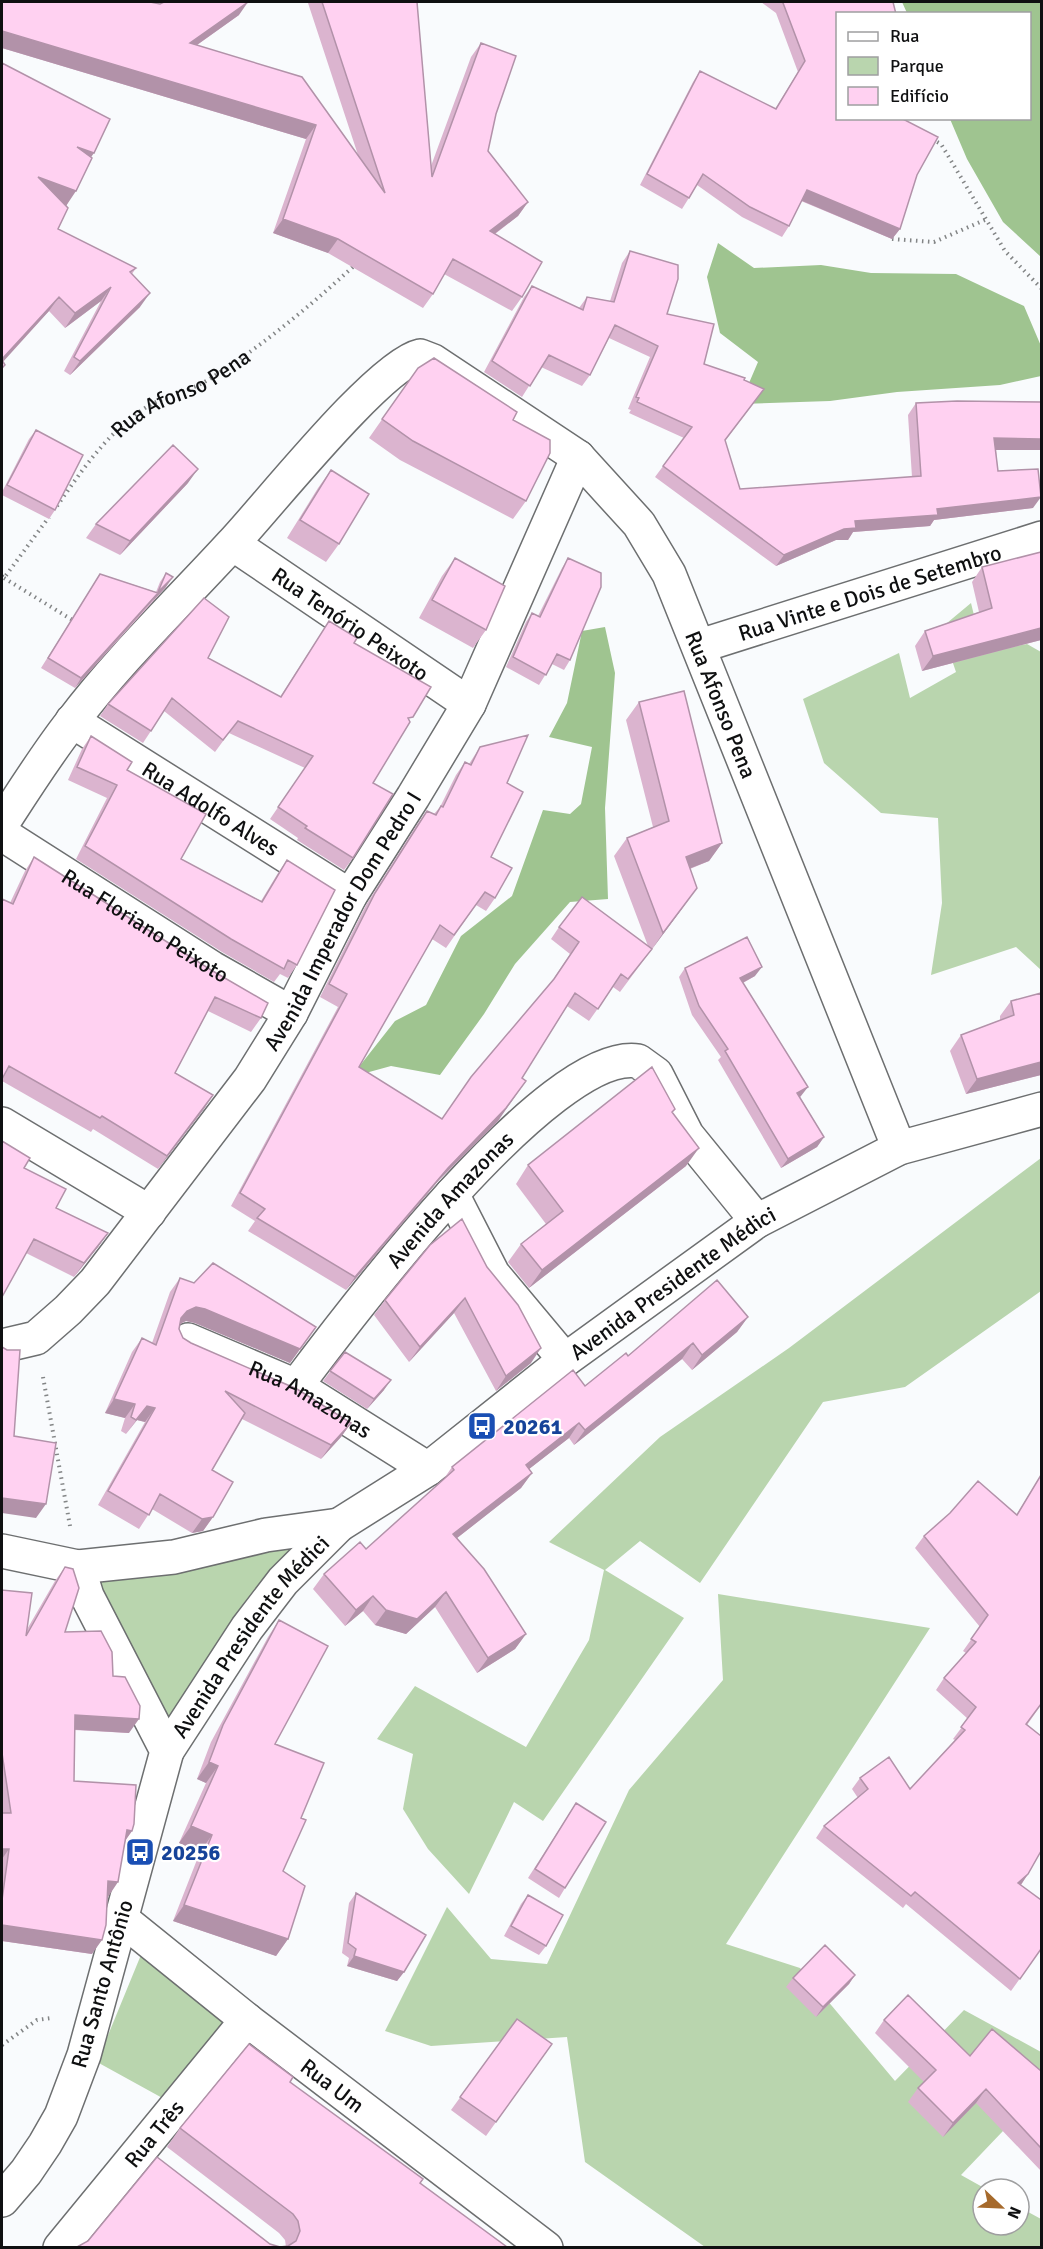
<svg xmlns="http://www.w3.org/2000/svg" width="1043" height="2249" font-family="Signika,sans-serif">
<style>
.green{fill:#b9d5ae}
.forest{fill:#9fc490}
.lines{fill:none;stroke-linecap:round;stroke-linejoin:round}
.minor-casing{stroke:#6d6f70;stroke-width:36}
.tertiary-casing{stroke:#6d6f70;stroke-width:36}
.secondary-casing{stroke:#6d6f70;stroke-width:36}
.path{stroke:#838586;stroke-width:4;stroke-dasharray:1.5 4.5;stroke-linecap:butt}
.minor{stroke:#fff;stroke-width:33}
.tertiary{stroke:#fff;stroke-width:33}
.secondary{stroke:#fff;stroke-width:33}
.wall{fill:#dbb4cf}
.shaded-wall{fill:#b292a9}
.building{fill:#ffd1f1;stroke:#b292a9;stroke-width:1.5}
.labels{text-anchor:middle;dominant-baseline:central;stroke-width:4.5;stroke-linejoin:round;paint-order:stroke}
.street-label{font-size:22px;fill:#0f1011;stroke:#fff}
.transit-label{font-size:22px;font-weight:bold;fill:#164399;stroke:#fff;text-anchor:start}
</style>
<rect width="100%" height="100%" fill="#f9fbfd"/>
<path class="green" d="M971,603L983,652L1027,644L1041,652V970L1016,947L931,975L942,903L938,818L881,813L824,763L803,699L899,653L910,698L956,672L941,628Z
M1041,1158V1291L905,1387L823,1402L700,1583L640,1541L605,1570L684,1618L543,1821L514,1802L469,1894L428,1849L403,1809L413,1754L377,1739L415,1686L526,1747L589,1640L604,1570L549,1542L660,1437L789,1348Z
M326,1521L164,1746L83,1571Z
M718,1594L930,1628L726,1944L800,1968L895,2081L964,2010L1041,2052V2091L961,2175L986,2189H983V2225H1019V2207L1041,2219V2247H705L585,2162L567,2037L431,2046L385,2031L447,1907L491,1959L547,1964L629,1790L723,1680Z
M143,1950L209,2000L227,2031L166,2100L97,2062Z"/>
<path class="forest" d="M902,2H1041V257L1003,222L967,159L950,119L1030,118V14L907,13Z
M718,243L754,268L821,265L871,273L956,274L1024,306L1041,346V376L1000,385L897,392L830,401L740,404L758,362L720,333L707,277Z
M605,627L615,673L605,808L608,899L570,902L515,964L484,1014L440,1075L391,1066L351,1077L395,1021L426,1005L461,936L512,896L543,810L570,814L581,804L592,747L549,737L567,703L582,631Z"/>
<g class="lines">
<g class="minor-casing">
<g id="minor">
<path id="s2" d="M233,544L469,704"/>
<path id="s3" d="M700,646L1042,538"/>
<path id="s4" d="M72,721L350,896"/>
<path id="s5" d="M2,824C24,790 46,755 71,723C119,659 178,603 232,544C267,507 379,365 420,356L433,361L578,457L639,524L669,574L899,1148"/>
<path id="s6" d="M2,834L212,968L291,1013"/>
<path d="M2,1124L149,1212"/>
<path d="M452,1194L493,1274L565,1360"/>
<path id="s7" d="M188,1340L296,1386L428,1469"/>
<path id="s8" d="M2,1346L36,1338L68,1310L95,1282L250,1079L291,1013L350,896L413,797L469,704L578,457"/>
<path id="s9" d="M296,1386C347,1318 550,1047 638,1061L656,1074L687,1135L757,1221"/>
<path id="s10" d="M123,1920L247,2020L546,2248"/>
<path id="s11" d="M60,2248L247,2020"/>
</g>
</g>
<g class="tertiary-casing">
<g id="tertiary">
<path d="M78,1567L174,1557L266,1535L339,1525"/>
<path id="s12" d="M167,1751L247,1628L283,1581L339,1525L428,1469L565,1360L757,1221L899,1148L1042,1109"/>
</g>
</g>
<g class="secondary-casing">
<path id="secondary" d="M2,1551L78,1567L87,1596L167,1751L84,2055L61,2116L45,2144L26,2172L2,2200"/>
</g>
<g class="path">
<path d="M932,139L941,144L1005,251L1042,289"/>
<path d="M892,239L934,242L987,219"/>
<path id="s1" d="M57,506C82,470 108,432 145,408C164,396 188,392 208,380C261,347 309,307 355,265"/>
<path d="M2,576L4,578L49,517"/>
<path d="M4,578L74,621"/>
<path d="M43,1377L70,1526"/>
<path d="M2,2045L37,2020L52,2018"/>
</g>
<use href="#minor" class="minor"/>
<use href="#tertiary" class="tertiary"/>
<use href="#secondary" class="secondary"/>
</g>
<path class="wall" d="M310,2H417L431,166L471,57L481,43L496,114L488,151L528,202L518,216L495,234L522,297L512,311L444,274L433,294L423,308L328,253L273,233L306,139L2,48L160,4L239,15L197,45L358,155L308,3Z
M761,2H893L837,118L917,175L900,229L892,239L801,201L789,226L782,237L742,217L697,185L682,209L640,185L693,82L700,71L775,109L798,72L776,13Z
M2,63L91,158L66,206L58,229L136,268L132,274L140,307L70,375L64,371L101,301L65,328L49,311L2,361L5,365L2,370Z
M630,251L667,314L704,364L744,380L756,400L725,441L740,489L912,477L908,415L916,403L996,450L998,471L1033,508L934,520L930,526L853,532L848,540H836L776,566L655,477L684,438L629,413L631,410L628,409L650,357L609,338L590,375L582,386L541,367L522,397L484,372L524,297L532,286L579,308L587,297L610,301L622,263Z
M418,368L513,420L526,501L513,519L400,460L369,438Z
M36,430L55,510L49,519L2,495V492L29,439Z
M331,470L339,544L326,562L287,538L318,488Z
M188,483L120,555L86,538L96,524Z
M1041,552V640L922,671L915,646L925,631L979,612L972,582L982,567Z
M455,558L486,630L473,648L419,618L442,576Z
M568,558L570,660L564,670L552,664L539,685L506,667L526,622L532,613L538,616L562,568Z
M166,573V587L75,688L41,668L100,574L156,592L160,582Z
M329,621L354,643L409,722L373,783L353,858L344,870L297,840L298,838L270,819L305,768L229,733L215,752L164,711L143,743L100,716L108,704L208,658L280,697Z
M639,702L722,843L709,861L690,869L684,906L620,992L613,987L589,1021L567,1006L522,1078L498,1121L439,1180L346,1290L248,1231L255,1221L231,1206L338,1007L320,997L366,905L418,823L427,811L434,814L440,807L456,775L465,762L469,764L480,747L507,783L491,857L495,898L486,911L476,905L446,948L432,939L359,1067L442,1119L552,981L570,954L551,939L559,927L648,946L614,856L627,838L653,827L626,720Z
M91,736L127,770L181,859L261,901L278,873L287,860L297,965L288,978L280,974L274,982L222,952L76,859L107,798L68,780L82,749Z
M34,857L261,1018L251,1032L208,1011L175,1073L213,1095L158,1169L93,1129L91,1132L2,1081V899L10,903L25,871Z
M685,968L755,976L743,983L801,1096L800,1097L824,1137L817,1147L781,1168L718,1060L721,1057L692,1015L679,977Z
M1041,993V1075L966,1094L950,1051L961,1035L1000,1020V1016L1011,1001Z
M672,1113L686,1166L529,1288L508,1262L521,1244L546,1224L516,1184L528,1165Z
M24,1168L56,1208L108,1233L98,1247L74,1277L26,1253Z
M430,1245L531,1363L496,1391L454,1313L409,1362L374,1315L385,1300Z
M180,1278L306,1341L290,1363L195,1323L186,1321L180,1324L179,1329L183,1338L191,1343L351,1423L341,1437L321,1459L242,1419L212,1470L213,1517L203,1531L192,1533L152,1509L139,1529L98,1505L145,1422L137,1420L126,1434L121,1431L125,1418L105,1413L132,1352L142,1338L152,1343L170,1292Z
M748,1317L737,1332L692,1370L682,1359L574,1445L569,1438L529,1469L532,1473L521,1488L457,1538L526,1634L515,1649L477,1673L435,1607L406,1634L375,1625L363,1611L345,1626L313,1589L324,1574L366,1549L443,1480L452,1467L585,1386L628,1356Z
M345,1352L384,1390L367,1409L323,1381Z
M1041,1475V1705L1027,1725L1028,1874L1021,1885L1041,1949L1011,1991L906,1904L903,1908L816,1838L824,1826L858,1798L852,1789L860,1778L910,1789L955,1740L953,1739L968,1719L936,1690L944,1678L966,1653L963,1651L980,1627L915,1548L924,1536L1017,1514Z
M65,1567V1632L113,1676L129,1733L74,1730V1781L132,1831L125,1841L107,1897L92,1954L2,1941V1590L26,1631L55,1581Z
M279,1620L275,1744L301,1818L283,1871L288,1939L276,1956L173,1921L200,1852L179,1843L206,1783L197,1779L211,1742L268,1637Z
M576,1803L565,1888L559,1898L528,1878Z
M356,1893L404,1972L397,1981L347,1966L349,1958L342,1953L349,1903Z
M528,1895L546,1946L539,1955L504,1936L521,1904Z
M855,1975L849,1984L816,2017L786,1987L793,1978Z
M517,2019L552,2044L486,2136L451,2110Z
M884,2020L970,2056L1041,2071V2171L976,2103L943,2137L908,2102L918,2088L924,2082L875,2033Z
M290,2082L420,2183L507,2247H77L270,2244L280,2247H286L285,2240L279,2233L167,2147L180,2128Z"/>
<path class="shaded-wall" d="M248,2L239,15L180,57L190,43Z
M2,31L316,125L306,139L2,48Z
M77,147L94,153L84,167Z
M38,177L76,191L66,206Z
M807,190L900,229L892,239L800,200Z
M528,202L518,216L480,245L490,231Z
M283,219L338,239L328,253L273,233Z
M111,287L101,301L65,328L75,313Z
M150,293L140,307L70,375L80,361Z
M59,297L49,311L2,363V359Z
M994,438L1041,439V450H986Z
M198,469L188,483L120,555L130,541Z
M1041,497L1033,508L934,520L930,526L853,532L848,540H836L776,566L784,555L855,521L937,509Z
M173,577L166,587L152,602L158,592Z
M158,593L151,602L75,688L81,678Z
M1041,628V640L922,671L933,656Z
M722,843L709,861L673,875L686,857Z
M697,888L684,906L650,952L663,933Z
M762,967L755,976L733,988L740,978Z
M1041,1062V1075L966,1094L977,1079Z
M526,1081L498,1121L439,1180L346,1290L355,1277L448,1168Z
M808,1087L801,1096L790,1103L797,1093Z
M213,1095L204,1109L158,1169L167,1156Z
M824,1137L817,1147L781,1168L788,1159Z
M699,1148L686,1166L529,1288L542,1270Z
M108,1233L98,1247L74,1277L84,1263Z
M465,1298L454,1313L409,1362L420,1347Z
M196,1307L316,1327L290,1363L195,1323L186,1321L177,1325L181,1318L187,1311Z
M748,1317L737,1332L692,1370L702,1355Z
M693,1343L682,1359L574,1445L585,1430Z
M541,1348L531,1363L496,1391L506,1376Z
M391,1380L384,1390L367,1409L374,1399Z
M114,1399L135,1404L125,1418L105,1413Z
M147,1406L155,1408L145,1422L137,1420L126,1434Z
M351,1423L341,1437L321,1459L331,1445Z
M579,1423L569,1438L515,1480L526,1465Z
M532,1473L521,1488L443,1549L453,1534Z
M2,1498L46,1504L36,1518L2,1513Z
M213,1517L203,1531L192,1533L202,1519Z
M446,1592L435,1607L406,1634L375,1625L386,1610Z
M373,1596L363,1611L345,1626L356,1610Z
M526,1634L515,1649L477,1673L488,1658Z
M75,1715L139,1719L129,1733L64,1729Z
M209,1762L218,1766L206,1783L197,1779Z
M191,1826L212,1835L200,1852L179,1843Z
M127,1830L132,1831L122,1845Z
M2,1849H9L2,1859Z
M1028,1874L1020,1886L1018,1883Z
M108,1881L118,1882L108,1897Z
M184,1905L288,1939L276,1956L173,1921Z
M2,1925L102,1940L92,1954L2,1941Z
M354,1956L404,1972L397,1981L347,1966Z
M855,1975L849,1984L816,2017L823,2007Z
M986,2089L976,2103L943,2137L953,2123Z"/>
<path class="building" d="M2,2H150L160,4L164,2H248L190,43L302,77L385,193L322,2H417L432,177L481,43L516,56L496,114L488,151L528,202L490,231L542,262L522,297L453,259L433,294L338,239L283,219L316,125L2,31Z
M782,2H893L896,14H837V118H901L938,137L917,175L900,229L807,190L789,226L750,207L703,174L689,198L647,174L700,71L776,109L805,61L783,3Z
M2,63L110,119L94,153L77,147L92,158L76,191L38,177L68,208L58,229L136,268L130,272L150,293L80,361L74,357L111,287L75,313L59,297L2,359Z
M630,251L678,265V279L667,314L714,324L704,364L745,378L744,380L764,389L725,440L740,489L921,476L916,403L957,401L1041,402V439L994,438L998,471L1038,469L1041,497L937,509L938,515L855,521L856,528L844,529L784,555L663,466L692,427L637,402L639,398L636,397L658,346L615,325L590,375L549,355L530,386L492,361L532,286L583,310L587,297L614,302Z
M434,358L517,412L513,420L550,440V453L526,501L413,441L382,419L418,368Z
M2,360L5,365L2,368Z
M36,430L83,455L55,510L7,485Z
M173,445L198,469L130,541L96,524Z
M331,470L369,494L339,544L300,520Z
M1041,552V628L933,656L925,631L992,608L982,567Z
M455,558L505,586L486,630L432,600Z
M568,558L601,573V587L570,660L557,654L546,675L513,657L532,613L540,617Z
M166,573L173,577L158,592Z
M100,574L158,593L81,678L48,658Z
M204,598L229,617L208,658L281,697L329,621L357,638L354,643L431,687L413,717L408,718L410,722L373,783L393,794L353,858L305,828L307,826L278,807L313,756L238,721L223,740L172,698L151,731L108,704Z
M684,691L722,843L686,857L697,888L663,933L627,838L669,821L639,702Z
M528,735L507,783L523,792L491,857L512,868L495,898L485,892L454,935L440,925L359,1067L442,1119L471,1077L554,979L579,942L559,927L582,897L652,949L628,979L621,974L598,1009L575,993L522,1078L526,1081L506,1108L448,1168L355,1277L257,1218L265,1209L240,1193L347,994L329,984L375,893L427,811L436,815L441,806L443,807L465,762L471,765L480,747Z
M91,736L132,762L127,770L206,814L181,859L262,902L287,860L335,890L297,965L288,960L284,969L231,939L85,846L117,785L77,767Z
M34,857L211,970L268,1003L261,1018L215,997L175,1073L213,1095L167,1156L102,1116L100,1118L9,1066L2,1079V899L13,904Z
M747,937L762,967L740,978L808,1087L797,1093L824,1137L788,1159L725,1051L728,1049L699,1006L685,968Z
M1041,993V1062L977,1079L961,1035L1014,1015L1011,1001Z
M652,1067L675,1109L672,1112L699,1148L542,1270L521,1244L563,1211L528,1165Z
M2,1141L30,1158L24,1168L66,1189L56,1208L108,1233L84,1263L34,1239L2,1297Z
M462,1219L487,1267L518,1305L541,1348L506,1376L465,1298L420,1347L385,1300L430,1245Z
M213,1263L316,1327L300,1349L205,1309L196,1307L187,1311L181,1318L179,1329L183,1338L191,1343L297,1389L351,1423L331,1445L225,1391L245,1413L212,1470L233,1482L213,1517L202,1519L160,1494L149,1515L108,1491L155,1408L147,1406L136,1420L131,1417L135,1404L114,1399L142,1338L156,1345L180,1278L194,1283Z
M717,1280L748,1317L702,1355L693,1343L585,1430L579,1423L526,1465L532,1473L453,1534L484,1569L526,1634L488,1658L446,1592L417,1619L386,1610L373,1596L356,1610L324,1574L360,1542L366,1549L454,1470L452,1467L573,1370L585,1386L626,1353L628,1356Z
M2,1347L7,1350H20L14,1436L56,1443L46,1504L2,1498Z
M345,1352L391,1380L374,1399L330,1371Z
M1041,1475V1704L1026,1724L1041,1736V1851L1028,1874L1018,1883L1041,1900V1949L1020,1979L915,1892L911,1896L824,1826L868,1789L860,1778L889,1757L910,1789L965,1730L961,1727L976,1707L944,1678L976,1642L971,1639L988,1615L924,1536L950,1513L978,1481L1017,1515Z
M65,1567L73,1569L79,1588L65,1632L101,1631L112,1652L113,1676L125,1677L140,1706L139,1719L75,1715L74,1781L136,1785L134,1824L132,1831L127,1830L118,1882L108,1881L106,1925L102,1940L2,1925V1900L9,1849H2V1813H11L2,1753V1590L32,1593L26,1636Z
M279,1620L328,1646L275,1744L324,1763L301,1818L306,1820L283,1871L305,1886L288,1939L184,1905L212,1835L191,1826L218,1766L209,1762L223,1725Z
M576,1803L606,1822L565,1888L535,1869Z
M356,1893L426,1935L404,1972L354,1956L356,1949L348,1943Z
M528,1895L563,1915L546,1946L511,1926Z
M825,1945L855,1975L823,2007L793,1978Z
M908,1995L970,2056L992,2029L1041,2071V2148L986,2089L953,2123L918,2088L936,2070L884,2020Z
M517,2019L552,2044L496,2122L460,2097Z
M249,2044L293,2077L290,2082L423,2179L420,2183L507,2247H77L88,2241L157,2157L270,2244L280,2247L288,2246L296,2241L300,2231L298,2221L293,2214L180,2128Z"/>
<defs>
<g id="bus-square" transform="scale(1.5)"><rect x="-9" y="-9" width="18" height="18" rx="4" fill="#1a4fb4" stroke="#fff"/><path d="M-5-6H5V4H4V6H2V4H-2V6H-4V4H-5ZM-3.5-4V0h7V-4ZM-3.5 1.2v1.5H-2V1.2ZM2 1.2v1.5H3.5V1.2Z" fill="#fff"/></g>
</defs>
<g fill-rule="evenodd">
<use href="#bus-square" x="482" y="1426"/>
<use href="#bus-square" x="140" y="1852"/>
</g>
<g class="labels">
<g class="street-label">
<text stroke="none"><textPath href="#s1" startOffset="171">Rua Afonso Pena</textPath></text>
<text stroke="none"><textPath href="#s3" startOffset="178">Rua Vinte e Dois de Setembro</textPath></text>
<text stroke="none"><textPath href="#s2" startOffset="142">Rua Tenório Peixoto</textPath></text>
<text stroke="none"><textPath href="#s5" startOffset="1108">Rua Afonso Pena</textPath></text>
<text stroke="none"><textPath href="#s4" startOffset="164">Rua Adolfo Alves</textPath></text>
<text stroke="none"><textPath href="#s8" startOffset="555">Avenida Imperador Dom Pedro I</textPath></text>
<text stroke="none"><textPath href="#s6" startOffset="170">Rua Floriano Peixoto</textPath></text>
<text stroke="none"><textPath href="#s9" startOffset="242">Avenida Amazonas</textPath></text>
<text stroke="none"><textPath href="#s12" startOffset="698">Avenida Presidente Médici</textPath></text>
<text stroke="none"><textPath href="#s7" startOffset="136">Rua Amazonas</textPath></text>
<text stroke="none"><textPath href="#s12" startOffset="142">Avenida Presidente Médici</textPath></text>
<text transform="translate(102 1984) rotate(-74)">Rua Santo Antônio</text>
<text stroke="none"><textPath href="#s10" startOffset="267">Rua Um</textPath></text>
<text stroke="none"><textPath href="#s11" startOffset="148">Rua Três</textPath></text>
</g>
<g class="transit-label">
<text x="503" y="1426">20261</text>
<text x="161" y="1852">20256</text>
</g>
</g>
<rect width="1043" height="2249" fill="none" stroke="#0f1011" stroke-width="6"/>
<rect x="836" y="12" width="195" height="108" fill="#ffffff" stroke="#9f9fa0" stroke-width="1.5"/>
<rect x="848" y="32" width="30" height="9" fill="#ffffff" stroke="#9f9fa0" stroke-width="1.5"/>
<text x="890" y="42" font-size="18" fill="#0f1011">Rua</text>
<rect x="848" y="57" width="30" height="18" fill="#b9d5ae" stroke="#9f9fa0" stroke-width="1.5"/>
<text x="890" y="72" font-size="18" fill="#0f1011">Parque</text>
<rect x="848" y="87" width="30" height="18" fill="#ffd1f1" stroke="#9f9fa0" stroke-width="1.5"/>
<text x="890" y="102" font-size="18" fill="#0f1011">Edifício</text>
<g transform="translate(1001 2207) rotate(113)"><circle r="28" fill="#ffffff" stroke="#9f9fa0" stroke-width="1.5"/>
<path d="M0-4.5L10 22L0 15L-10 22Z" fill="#a66a2c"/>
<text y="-9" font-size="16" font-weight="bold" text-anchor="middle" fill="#0f1011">N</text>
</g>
</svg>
